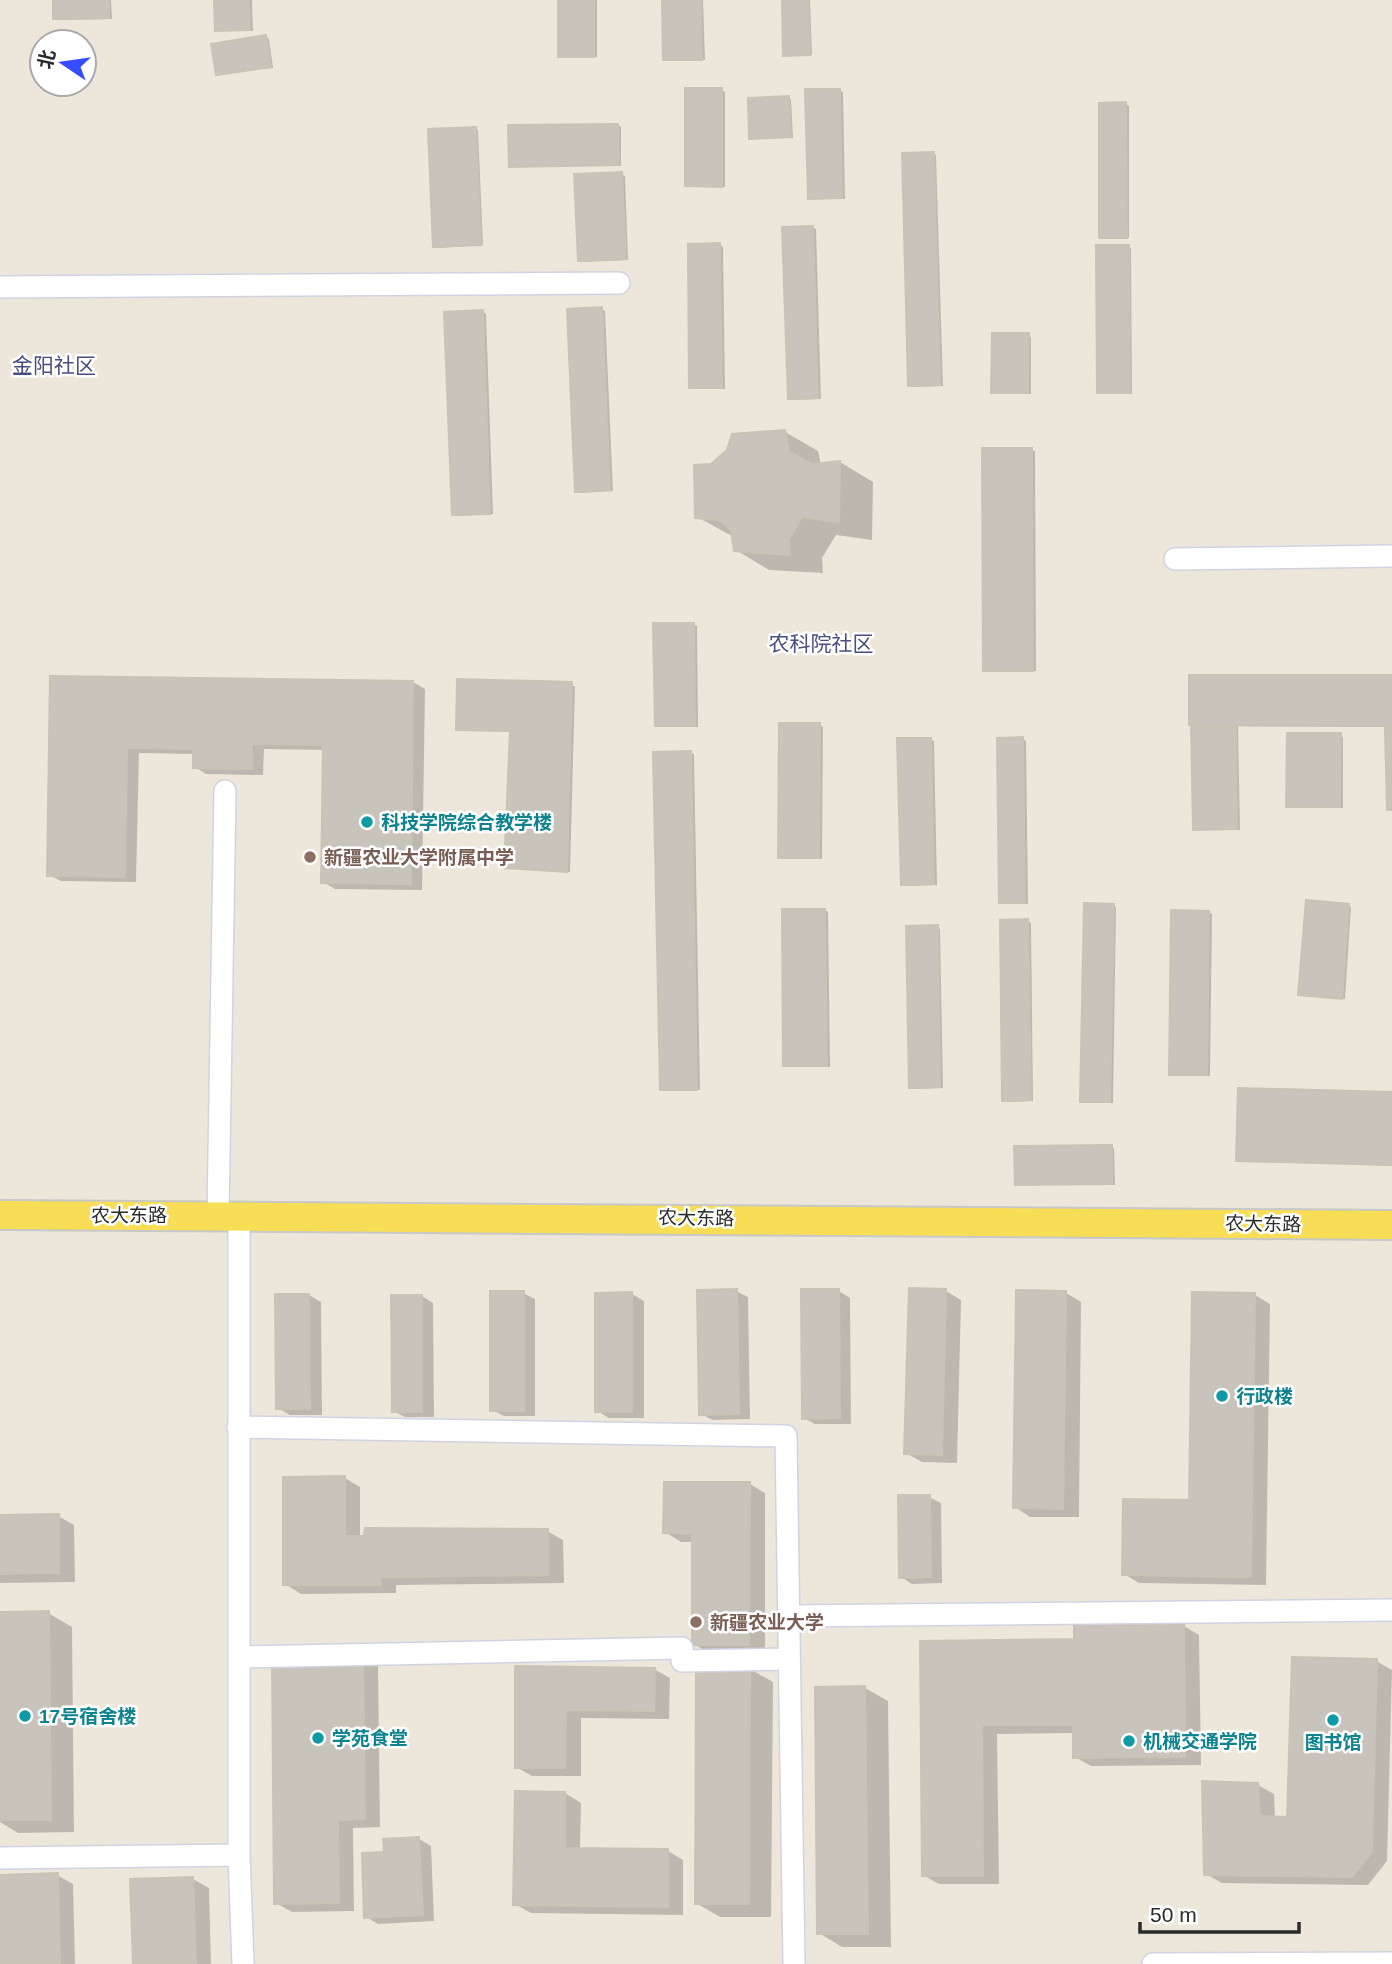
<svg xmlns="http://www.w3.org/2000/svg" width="1392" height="1964" font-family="Arial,'Noto Sans SC',sans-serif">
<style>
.shadow{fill:#0003}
.building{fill:#c8c4bb;stroke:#c8c3b5;stroke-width:2}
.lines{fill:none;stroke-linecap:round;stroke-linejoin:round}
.minor-casing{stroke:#d1d3e4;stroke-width:24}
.major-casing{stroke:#c8c8c8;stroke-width:32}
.minor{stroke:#fff;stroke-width:21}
.major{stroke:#f7de56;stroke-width:28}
.culture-dot{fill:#0f9aa8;stroke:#fff;stroke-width:2.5}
.education-dot{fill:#8d6e63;stroke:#fff;stroke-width:2.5}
.labels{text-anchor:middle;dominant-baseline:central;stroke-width:5;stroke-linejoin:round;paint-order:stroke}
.culture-label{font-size:19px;font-weight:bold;fill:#0d838f;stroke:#fff;text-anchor:start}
.education-label{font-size:19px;font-weight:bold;fill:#785e54;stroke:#fff;text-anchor:start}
.street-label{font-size:19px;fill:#2a2a2a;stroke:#fff}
.neighbourhood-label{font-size:21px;fill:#484e7d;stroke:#fff}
</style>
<rect width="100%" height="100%" fill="#ede7db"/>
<path class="shadow" d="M55,0H111L112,19L58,20L55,18Z
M216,0H252L253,31L216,30Z
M560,0H597V57L560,56Z
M664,0H703L705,60L665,59Z
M783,0H810L812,55L785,54Z
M266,37L269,39L273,68L217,74Z
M722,90L725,92V187H690L687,185Z
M839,90L843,92L845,199H812L809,198Z
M788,98L791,99L793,138H751Z
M1126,104L1129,106V238H1104L1101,237Z
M618,125L621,127V166H511Z
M475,129L478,130L483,245L438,248L435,246Z
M933,154L936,155L943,386L913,387L910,385Z
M621,174L625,176L628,260L583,262L580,260Z
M813,228L816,229L821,399L792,400L789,398Z
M720,245L723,247L725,389H694L691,387Z
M1128,247L1131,248L1132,394H1102L1099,392Z
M601,309L605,311L613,491L580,493L577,491Z
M482,312L486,314L493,514L456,516L453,514Z
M1028,335L1031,337V394H996L993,392Z
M785,432L818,451L821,465L840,462L873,482L872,540L836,535L822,558L823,573L769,570L736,550L734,537L697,517L712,466L728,451Z
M1032,450L1035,451L1036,671L988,672L985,670Z
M694,625L697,626L698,727H660L657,725Z
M1190,677H1392V811L1389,809L1387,727L1238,726L1240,830L1194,829Z
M52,678L413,682L425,689L422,890L335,889L323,882L325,750L264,749L263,775L206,774L195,767V754L139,753L136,882L61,881L49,875Z
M459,681L575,686L570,872L506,867L512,732L458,729Z
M820,725L823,727L822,859H783L780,857Z
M1340,735L1343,737V808L1288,806Z
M1023,739L1026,741L1028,904H1004L1001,902Z
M931,740L934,741L937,885L906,886L903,884Z
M691,753L694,754L700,1090L664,1091L661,1089Z
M1113,905L1116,907L1113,1103H1085L1082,1101Z
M1348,905L1351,907L1345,999L1303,996L1300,995Z
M825,910L828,912L830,1067H788L785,1065Z
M1209,913L1212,914L1210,1076H1174L1170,1074Z
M1028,921L1031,923L1033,1101L1007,1102L1004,1100Z
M937,927L940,929L943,1088L914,1089L911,1087Z
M1392,1094V1166L1238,1160Z
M1111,1147L1114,1148L1115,1185L1016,1184Z
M736,1291L748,1297L750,1419L713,1420L701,1414Z
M839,1291L850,1298L851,1424H815L803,1418Z
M946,1291L961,1300L957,1463L922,1462L906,1453Z
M523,1293L535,1299V1416H504L492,1410Z
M1066,1293L1081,1302L1079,1517H1030L1015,1507Z
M632,1294L644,1301V1418H609L597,1411Z
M309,1295L321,1302L322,1415H290L278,1408Z
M1255,1295L1270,1304L1266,1585L1139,1583L1124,1574L1191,1502Z
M422,1296L433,1303L434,1417H405L393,1411Z
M345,1478L360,1487V1537L547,1531L563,1540L564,1583L396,1585V1593L301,1594L285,1584Z
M750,1484L765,1493V1653H709L694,1644V1542H681L665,1532Z
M929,1497L941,1503L942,1583L912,1584L901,1577Z
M58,1516L74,1525L75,1582L0,1583V1517Z
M0,1613H48L72,1627L74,1832L18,1833L0,1822Z
M1184,1626L1199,1635L1201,1765L1091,1766L1075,1757V1733L997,1734L999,1884H939L923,1875L921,1642L1076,1641Z
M363,1657L378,1666L380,1827L353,1828L354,1911L292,1912L276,1903Z
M1376,1661L1392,1670L1387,1861L1368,1885L1222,1883L1206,1874L1258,1785L1274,1794L1275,1818H1289Z
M517,1668L654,1669L670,1678L669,1719L581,1718V1776H532L516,1767Z
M750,1669L773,1682L771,1917H720L696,1903Z
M817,1688H865L888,1701L891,1947H842L819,1933Z
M565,1793L581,1803L580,1850L668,1851L683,1860V1915L531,1913L515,1904Z
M419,1839L431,1846L434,1921L378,1924L366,1917Z
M57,1875L73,1884L75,1964H3L0,1877Z
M193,1879L209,1888L211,1964H135Z"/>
<path class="building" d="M53,0H109V18L53,19Z
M214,0H249L250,30L215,31Z
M558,0H594V57H558Z
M662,0H701L702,60H663Z
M782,0H808L810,55L783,56Z
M266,35L271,67L216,75L211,44Z
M685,88H722V187L685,186Z
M805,89H840L842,198L808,199Z
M789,96L791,137L749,139L748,98Z
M1126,102L1127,238H1099V103Z
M618,124L619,165L509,167L508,125Z
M476,127L481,245L433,247L428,129Z
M934,152L940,385L908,386L902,153Z
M622,172L626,259L578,261L574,174Z
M813,226L818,398L788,399L782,227Z
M720,243L722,388H689L688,244Z
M1096,245H1129L1130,393H1097Z
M602,307L610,490L575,492L567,309Z
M483,310L490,514L452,515L444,312Z
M992,333H1029L1028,393H991Z
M785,430L789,452L812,464L840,461L839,522L802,517L789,539L790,555L734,551L731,530L719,520L695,518L694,465L711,464L727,450L732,434Z
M982,448H1032L1033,671H983Z
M653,623H694L695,726H655Z
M1189,675H1392V726L1189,725Z
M50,676L413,681L411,884L321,883L323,745L252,744V769L193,768V749L127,748L125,877L47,876Z
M457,679L572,682L567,872L504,868L510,731L456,730Z
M779,723H820L819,858H778Z
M1191,726H1236L1237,829L1193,830Z
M1392,727V810H1387L1385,728Z
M1287,733H1341L1340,807H1286Z
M1023,737L1025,903H999L997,738Z
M897,738H931L934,884L901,885Z
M691,751L697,1090H660L653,752Z
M1306,900L1349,904L1342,999L1298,995Z
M1084,903L1114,904L1110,1102H1080Z
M782,909H825L827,1066H783Z
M1171,910L1209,911L1207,1075H1169Z
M1028,919L1031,1100L1002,1101L1000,920Z
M938,925L940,1087L909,1088L906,926Z
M1238,1088L1392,1092V1165L1236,1161Z
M1112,1145V1184L1015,1185L1014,1146Z
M909,1288L946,1289L942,1455L904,1454Z
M737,1289L739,1414L699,1415L697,1290Z
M801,1289H839L840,1418L802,1419Z
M1016,1290L1066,1291L1063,1509L1013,1508Z
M490,1291H524V1411H490Z
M632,1292V1412H595V1293Z
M1192,1292L1255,1293L1251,1577L1122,1575L1123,1499L1189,1500Z
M275,1294H309L310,1409H276Z
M391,1295H422V1412H392Z
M345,1476V1536H364L365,1528L548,1529V1575L381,1577V1585H283V1477Z
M664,1482H750L749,1645H692V1534L663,1533Z
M898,1495H930L931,1577L899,1578Z
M59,1514V1573L0,1574V1515Z
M49,1611L51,1820H0V1612Z
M1184,1624L1185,1757L1073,1758V1725H982L983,1876H922L920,1641L1074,1639V1625Z
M363,1655L365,1819L338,1820L339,1903L274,1904L272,1656Z
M1292,1657L1377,1659L1372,1852L1352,1877L1204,1875L1202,1781L1258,1783L1260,1816L1287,1817Z
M515,1666L655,1668L654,1711L566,1710L565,1768H515Z
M696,1667H750L749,1904H695Z
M865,1686L868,1934H817L815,1687Z
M515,1791L565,1792V1848L668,1849V1907L513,1905Z
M419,1837L423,1915L364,1918L362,1853L384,1852L383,1839Z
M58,1873L60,1964H1L0,1875Z
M193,1877L196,1964H133L130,1879Z"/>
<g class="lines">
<g class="minor-casing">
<path id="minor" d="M0,287L619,283
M1175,559L1392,556
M218,1216L225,791
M239,1216V1855L243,1964
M238,1427L786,1436L794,1964
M788,1616L1392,1610
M239,1657L682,1648V1661L789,1659
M0,1858L239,1855
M1153,1964L1392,1963"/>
</g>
<g class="major-casing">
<path id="major" d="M0,1215L1392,1225"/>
</g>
<use href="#minor" class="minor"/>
<use href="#major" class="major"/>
</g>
<g class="culture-dot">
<circle cx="367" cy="822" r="7"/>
<circle cx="1222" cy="1396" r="7"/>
<circle cx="25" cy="1716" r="7"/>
<circle cx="1333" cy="1720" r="7"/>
<circle cx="318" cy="1738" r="7"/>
<circle cx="1129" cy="1741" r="7"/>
</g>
<g class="education-dot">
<circle cx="310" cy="857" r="7"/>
<circle cx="696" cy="1622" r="7"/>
</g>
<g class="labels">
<g class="culture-label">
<text x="381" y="822">科技学院综合教学楼</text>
<text x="1236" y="1396">行政楼</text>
<text x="39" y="1716">17号宿舍楼</text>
<text x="332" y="1738">学苑食堂</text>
<text x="1143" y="1741">机械交通学院</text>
<text x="1333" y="1742" text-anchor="middle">图书馆</text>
</g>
<g class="education-label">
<text x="324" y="857">新疆农业大学附属中学</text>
<text x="710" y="1622">新疆农业大学</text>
</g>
<g class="street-label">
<text x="129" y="1215">农大东路</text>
<text transform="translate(696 1218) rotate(1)">农大东路</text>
<text transform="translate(1263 1224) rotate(1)">农大东路</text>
</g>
<g class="neighbourhood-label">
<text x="54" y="365">金阳社区</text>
<text x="821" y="643">农科院社区</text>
</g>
</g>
<g transform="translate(63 63) rotate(283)"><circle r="33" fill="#ffffff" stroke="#aaaaaa" stroke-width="2"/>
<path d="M0-5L12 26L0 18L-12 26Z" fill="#364cff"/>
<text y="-10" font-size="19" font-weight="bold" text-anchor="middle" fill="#2a2a2a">北</text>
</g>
<path d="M1140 1922v10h159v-10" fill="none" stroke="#2a2a2a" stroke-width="3.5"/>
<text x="1150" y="1922" font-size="21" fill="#2a2a2a" stroke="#ffffff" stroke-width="5" paint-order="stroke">50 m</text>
</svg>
